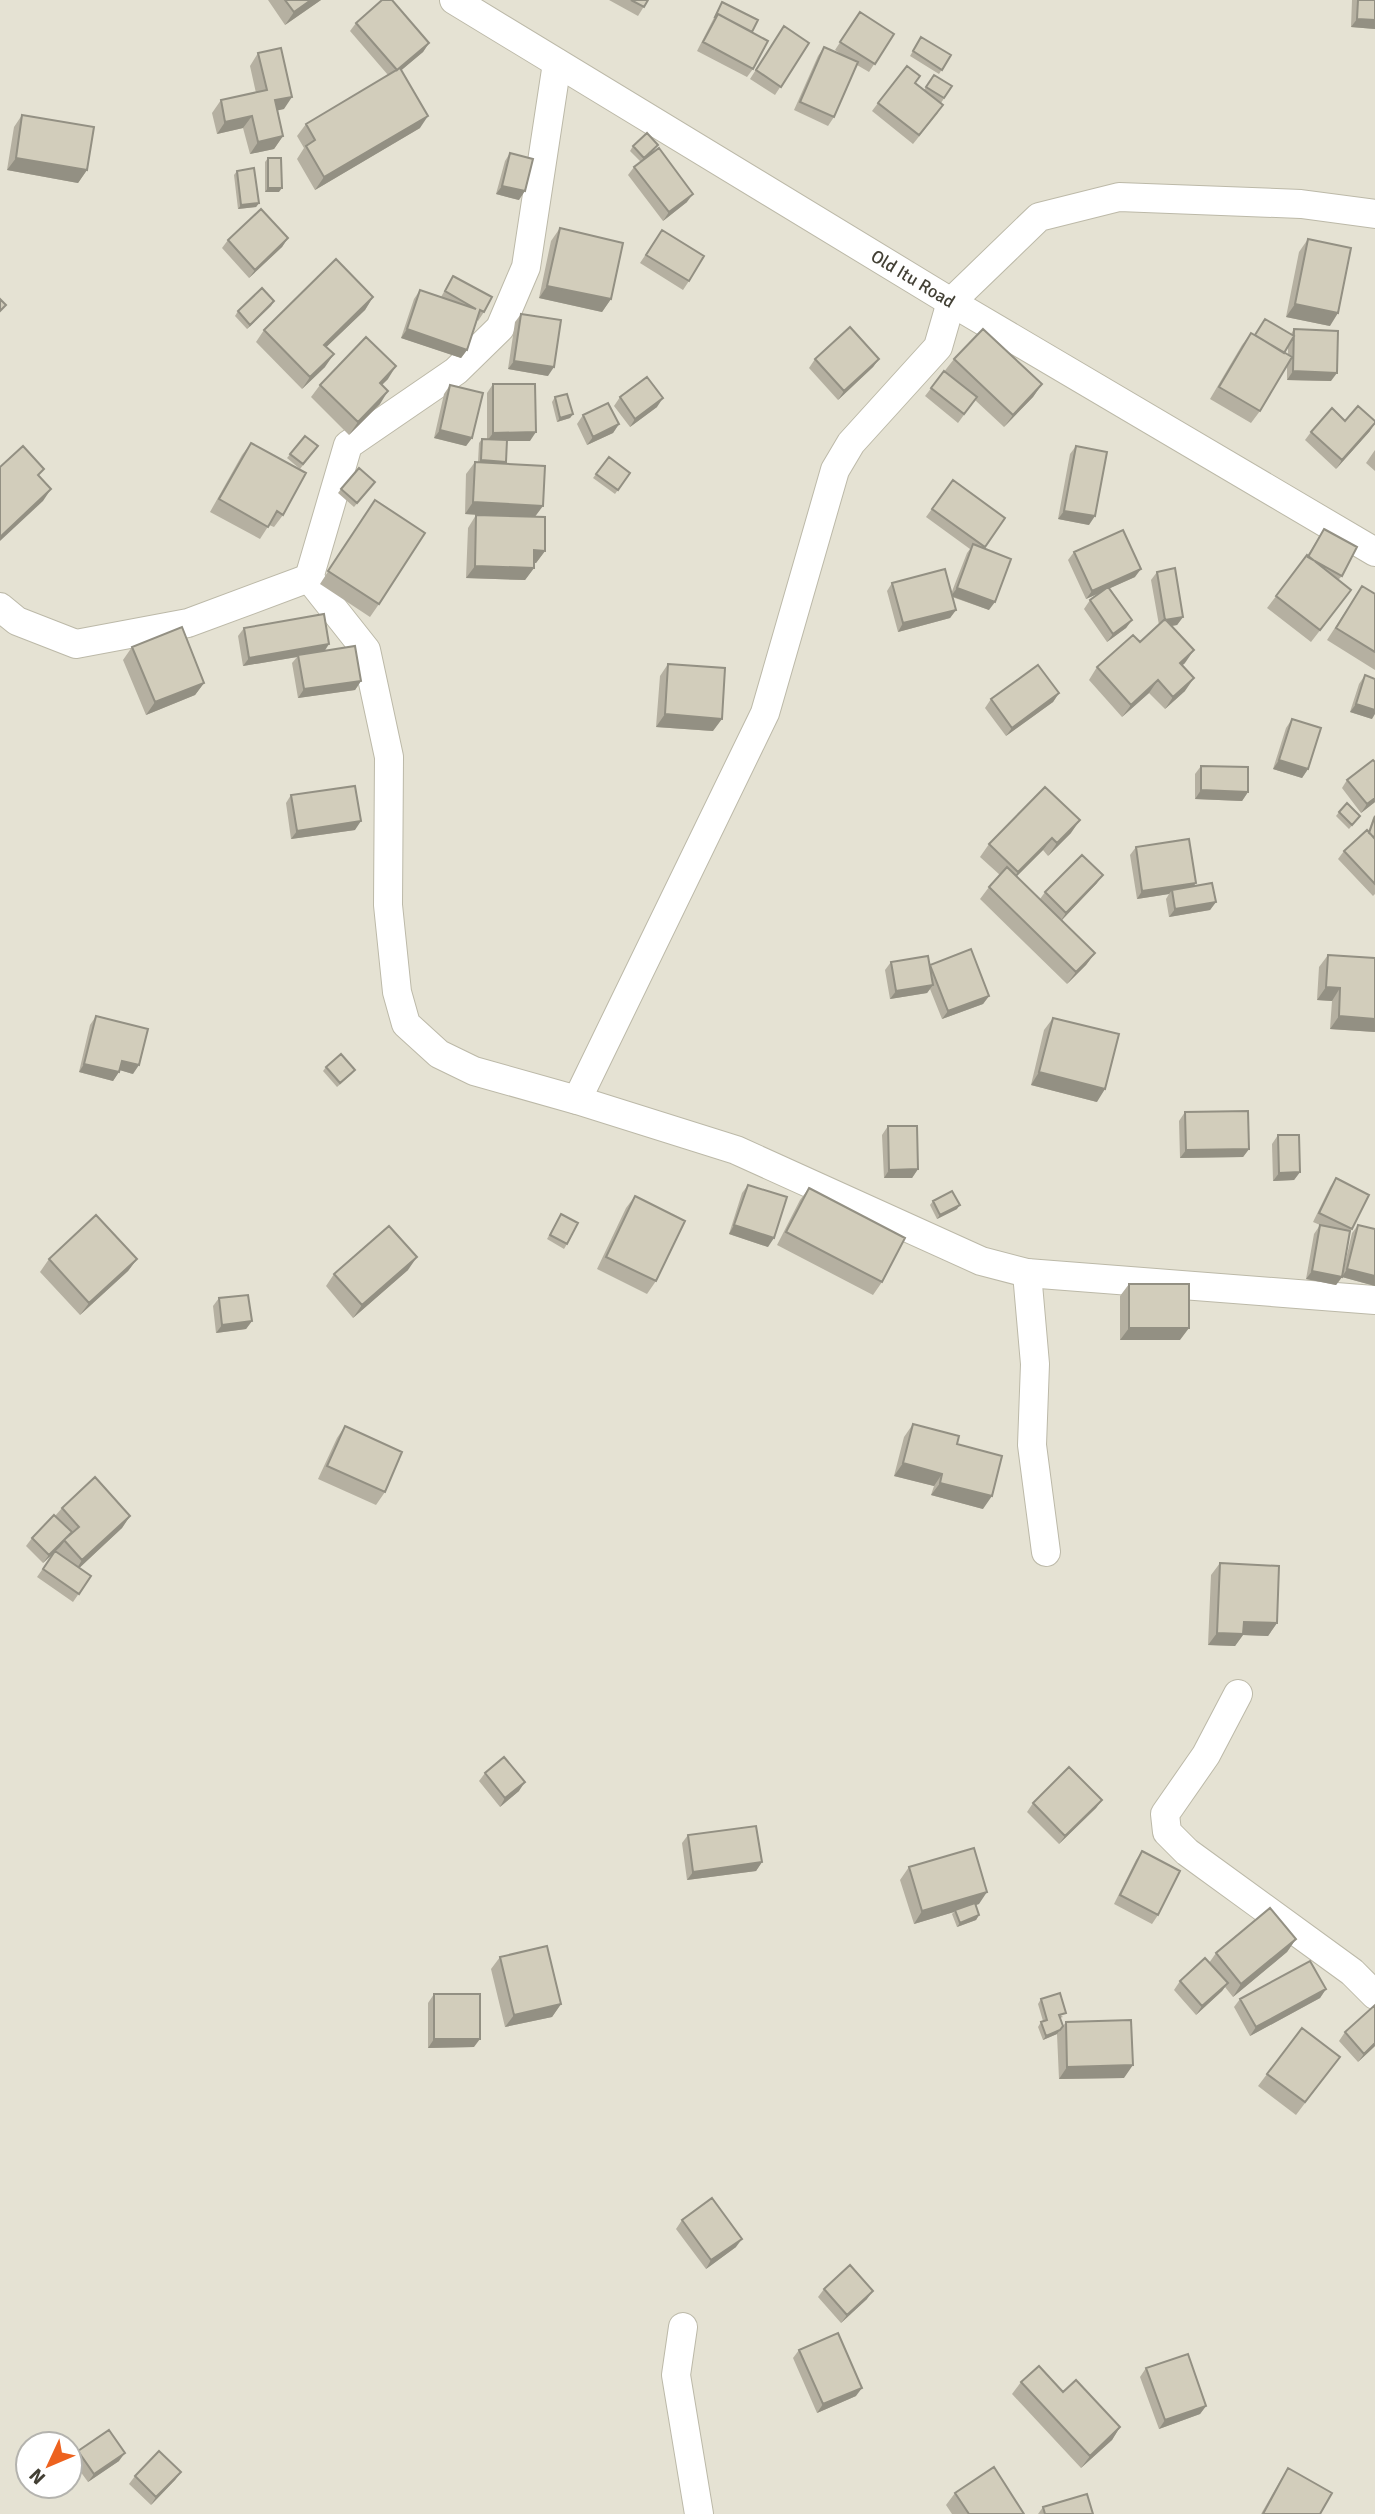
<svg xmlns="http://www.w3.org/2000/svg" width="1375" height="2514" font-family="Signika,sans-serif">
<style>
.residential{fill:#e5e2d3;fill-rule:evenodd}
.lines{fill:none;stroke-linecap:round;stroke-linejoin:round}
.minor-casing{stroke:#bcb9a8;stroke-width:30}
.minor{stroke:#fff;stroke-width:28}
.wall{fill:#b5b0a1;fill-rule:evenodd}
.shaded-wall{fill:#939083}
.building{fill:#d2cdbb;stroke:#939083;stroke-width:2}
.labels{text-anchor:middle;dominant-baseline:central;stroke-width:5;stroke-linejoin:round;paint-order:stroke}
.street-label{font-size:18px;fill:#434035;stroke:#fff}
</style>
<rect width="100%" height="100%" fill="#f1f0e5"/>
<path class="residential" d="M0,0H1375V2514H0ZM28,2444H70V2486H28Z"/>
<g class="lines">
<g class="minor-casing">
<g id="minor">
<path id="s1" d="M454,0L951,302L1375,552"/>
<path d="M309,578L366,650L389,757L388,905L397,992L406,1024L439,1054L474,1071L577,1100L736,1150L981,1261L1027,1273L1375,1300"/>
<path d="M309,578L348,445L456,371L500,328L526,267L557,63"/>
<path d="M0,607L17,621L76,644L188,623L309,578"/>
<path d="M577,1100L765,713L835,470L851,443L938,347L951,302L1039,217L1119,197L1301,204L1375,214"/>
<path d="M1027,1273L1035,1364L1032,1445L1046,1552"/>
<path d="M1238,1694L1206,1755L1165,1814L1167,1832L1187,1852L1352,1972L1375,1995"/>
<path d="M683,2327L676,2375L699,2514"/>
</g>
</g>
<use href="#minor" class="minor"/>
</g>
<path class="wall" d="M268,0H321L285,25Z
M609,0H648L638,16Z
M1352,0H1375V29L1351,27Z
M722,2L753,69L747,77L697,51Z
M860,12L894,34L869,72L857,65L834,117L828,126L794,110L818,56L824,47L844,56L835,50Z
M356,23L429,43L423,52L401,70L420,128L315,190L297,159L304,148L297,136L306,124L388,75L350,31Z
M778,35L809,43L775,95L750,79Z
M921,37L951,55L939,74L910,56Z
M258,53L284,109L277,110L283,136L274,149L250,154L243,128L217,134L212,113L221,100L256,93L250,66Z
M934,75L952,86L941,103L938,113L913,144L872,111L878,103L915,83L924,90Z
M22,115L87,170L78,183L7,170L14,127Z
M633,146L655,149L642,161L687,202L663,221L628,175L634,167L641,162L630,151Z
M510,153L519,200L496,194L505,161Z
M268,158L279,192H265V162Z
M237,171L259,203L256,207L238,209L234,175Z
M560,228L611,299L602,312L539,298L551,241Z
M662,230L689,281L683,290L640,263Z
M288,238L282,247L249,278L222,248L228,240Z
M1308,239L1330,326L1286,317L1299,252Z
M453,276L484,312L478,321L477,320L467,350L461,358L401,338L414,299L420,290L441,297Z
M373,297L365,310L326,347L325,367L302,389L256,342L264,330Z
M274,301L247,329L235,316L238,311Z
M521,314L548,376L508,369L515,322Z
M1265,319L1291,334L1294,329L1331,381L1287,380V364L1260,411L1251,423L1210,399L1242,345L1251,333L1255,335ZM1288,346V355L1284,353Z
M815,359H879L873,367L838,400L809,368Z
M954,359L1042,384L1033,397L1004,427L975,400L958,423L925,396Z
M388,379L382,385L380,404L349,435L311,397L320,385Z
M493,384L530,441H507L506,462L504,464L535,517L545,551L536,563H534V568L525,580L466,578L468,528L476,515L490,516L465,514L466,474L475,462H478L479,443L482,439H487V393Z
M450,385L472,438L466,446L434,438L444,394Z
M555,397L573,414L570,418L557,422L552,402Z
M620,397L657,407L630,427L614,406Z
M583,415L619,424L613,433L587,445L577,424Z
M1345,421L1370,431L1336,469L1305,440L1311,432Z
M305,436L318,446L300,469L287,458Z
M251,443L283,515L274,527L269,525L260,539L210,512L242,455Z
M1076,446L1089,525L1058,519L1070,454Z
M1375,450V471L1366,463Z
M609,457L630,473L615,494L593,478Z
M953,480L1005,518L984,548L989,610L952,597L956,610L950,618L898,632L887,591L892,583L951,594L967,553L970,549L926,517Z
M375,482L354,507L338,493L341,489Z
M366,513L379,604L370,617L320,584Z
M1324,529L1342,576L1338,580L1342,602L1311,642L1267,608L1307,556Z
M1074,552L1135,577L1110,588L1132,620L1126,628L1107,642L1084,609L1090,600L1099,593L1086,599L1068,560Z
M1157,572L1183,617L1177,625L1171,626L1185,663L1182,665L1185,691L1165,709L1149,693L1122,717L1089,680L1097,667L1140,642L1159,625L1151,580Z
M1362,586L1375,594V670L1327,640Z
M244,628L361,681L355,690L298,698L292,663L297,657L243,666L238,636Z
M132,647L204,683L195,695L146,715L123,660Z
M668,664L713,731L656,727L660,676Z
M1365,675L1372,719L1350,712L1359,684Z
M1059,693L1053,702L1006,736L985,708L991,699Z
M1292,719L1308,769L1302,778L1273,769L1286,728Z
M1201,766L1248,792L1242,801L1195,799V774Z
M1347,780L1375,802L1361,813L1342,788Z
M291,795L355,830L291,839L286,803Z
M1339,812L1360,816L1349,829L1336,816Z
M1375,815V894L1373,896L1338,859L1344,851L1368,832L1373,818Z
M1071,833L1048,856L1043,850L1017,876L1040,899L1045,892L1097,883L1062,920L1095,953L1086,965L1067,984L980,899L989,887L1000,875L980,857L989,844Z
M1136,847L1216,902L1210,910L1169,917L1166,899L1169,894L1137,899L1130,855Z
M1328,955L1375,958V1032L1330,1029L1332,1001L1317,1000L1319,967Z
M891,962L930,966L989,996L983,1004L942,1019L930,989L927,993L890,999L885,970Z
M96,1016L133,1074L120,1070L113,1081L79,1072L90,1025Z
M1053,1018L1097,1102L1031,1085L1044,1030Z
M326,1067L355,1070L352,1074L337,1087L323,1071Z
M1185,1112L1249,1149L1243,1157L1180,1158L1179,1121Z
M888,1126L918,1169L912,1178H884L882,1135Z
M1278,1135L1300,1172L1294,1180L1273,1181L1272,1144Z
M1336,1178L1352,1229L1350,1232L1344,1268L1352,1233L1358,1225L1375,1229V1286L1342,1277L1336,1285L1306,1279L1314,1234L1320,1225L1313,1222L1330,1187Z
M748,1185L768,1247L729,1234L742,1193Z
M809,1188L882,1282L873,1295L777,1245L800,1200Z
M635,1196L656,1281L647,1294L597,1269L626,1208Z
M933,1201L957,1209L937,1219L930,1205Z
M561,1214L567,1244L564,1249L547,1239Z
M49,1259H137L128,1271L80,1315L40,1272Z
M408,1270L353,1318L326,1286L334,1274Z
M1129,1284L1180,1340H1120V1296Z
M219,1298L252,1321L246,1329L216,1333L213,1306Z
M913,1424L957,1444L983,1509L931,1495L934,1486L894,1476L904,1437Z
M345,1426L385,1492L376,1505L318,1479L337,1438Z
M62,1508L130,1516L122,1528L79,1568L91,1576L73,1602L37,1577L53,1554L43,1563L26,1546L32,1538L55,1516Z
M1220,1563L1277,1623L1268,1636L1243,1635L1235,1646L1208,1645L1211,1575Z
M485,1773L519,1791L500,1807L479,1781Z
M1102,1800L1096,1808L1059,1844L1027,1812L1033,1803Z
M688,1835L762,1862L756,1871L687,1880L682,1843Z
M1142,1851L1158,1915L1152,1924L1114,1904L1136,1860Z
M909,1867L979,1904L976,1905L979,1915L976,1920L957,1927L952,1914L954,1912L914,1924L900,1880Z
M1296,1939L1287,1952L1233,1997L1225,1987L1222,1991L1196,2015L1174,1990L1180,1981L1209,1963L1216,1953Z
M500,1957L561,2004L552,2017L505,2027L491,1969Z
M1326,1989L1320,1998L1250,2036L1234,2007L1240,1999Z
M434,1994L474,2047L428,2048V2003Z
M1041,1999L1063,2017L1060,2018L1063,2026L1066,2022L1124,2078L1059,2079L1057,2034L1043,2040L1038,2027L1041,2022L1043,2021L1038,2004Z
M1375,2005V2046L1358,2062L1339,2041L1345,2032Z
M1340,2057L1296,2115L1258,2086L1267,2074Z
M682,2220L736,2247L706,2269L676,2229Z
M824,2289L867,2299L841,2323L818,2297Z
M799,2350L856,2396L817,2413L793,2358Z
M1146,2368L1206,2406L1200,2414L1159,2429L1140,2377Z
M1021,2382L1063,2392L1120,2427L1112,2440L1081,2468L1012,2394Z
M78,2451L119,2461L88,2482L72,2460Z
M1288,2468L1320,2514H1261L1280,2481Z
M181,2472L175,2480L151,2505L129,2484L135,2476Z
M955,2493L1024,2514H952L946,2505Z
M1043,2507L1093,2514H1038Z"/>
<path class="shaded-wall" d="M311,0H321L285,25L294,12Z
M1357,19L1375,20V29L1351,27Z
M429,43L423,52L391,79L397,70Z
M292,97L284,109L266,113L275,100Z
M252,116L243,128L217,134L225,122Z
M428,116L420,128L315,190L324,177Z
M283,136L274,149L250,154L258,142Z
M16,158L87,170L78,183L7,170Z
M502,186L525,191L519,200L496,194Z
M268,188H282L279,192H265Z
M693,194L687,202L663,221L669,212Z
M259,203L256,207L238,209L241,205Z
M288,238L282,247L249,278L255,270Z
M547,286L611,299L602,312L539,298Z
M373,297L365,310L316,357L324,345Z
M274,301L271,306L247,329L250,325Z
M1295,304L1338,313L1330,326L1286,317Z
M407,329L467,350L461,358L401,338Z
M334,354L325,367L302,389L310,377Z
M879,359L873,367L838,400L844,391Z
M514,361L554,367L548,376L508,369Z
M396,366L388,379L371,395L380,383Z
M1293,371L1337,373L1331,381L1287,380Z
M1042,384L1033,397L1004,427L1013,415Z
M388,391L380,404L349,435L358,422Z
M663,398L657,407L630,427L635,419Z
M573,414L570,418L557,422L560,418Z
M1375,423L1370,431L1336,469L1342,460Z
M619,424L613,433L587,445L593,437Z
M440,430L472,438L466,446L434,438Z
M536,432L530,441H487L493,433Z
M481,460L506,462L503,466L478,464Z
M51,489L43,501L0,541V537Z
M473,502L543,506L534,518L465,514Z
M1064,511L1095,516L1089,525L1058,519Z
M534,550L545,551L536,563H525Z
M475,566L534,568L525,580L466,578Z
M1141,569L1135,577L1086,599L1092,591Z
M957,588L995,602L989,610L951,596Z
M956,610L950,618L898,632L903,623Z
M1183,617L1177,625L1159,628L1165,620Z
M1132,620L1126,628L1107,642L1113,634Z
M329,644L324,652L298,655L297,657L243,666L249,658Z
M1194,650L1185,663L1172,675L1180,663Z
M1194,678L1185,691L1165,709L1173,697Z
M1158,680L1149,693L1122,717L1131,705Z
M361,681L355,690L298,698L304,689Z
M204,683L195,695L146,715L155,702Z
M1059,693L1053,702L1006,736L1012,728Z
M1356,704L1375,710V714L1372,719L1350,712Z
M665,714L722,719L713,731L656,727Z
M1279,760L1308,769L1302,778L1273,769Z
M1201,790L1248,792L1242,801L1195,799Z
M1375,798V802L1361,813L1367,804Z
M1080,820L1071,833L1048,856L1057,843Z
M361,821L355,830L291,839L297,831Z
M1052,838L1043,850L1009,884L1018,872Z
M1103,875L1097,883L1060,922L1066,913Z
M1196,883L1190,891L1172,890L1169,894L1137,899L1142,891Z
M1216,902L1210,910L1169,917L1175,909Z
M1095,953L1086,965L1067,984L1076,972Z
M933,985L927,993L890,999L896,991Z
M1326,987L1340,988L1332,1001L1317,1000Z
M989,996L983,1004L942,1019L948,1011Z
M1339,1016L1375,1019V1032L1330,1029Z
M122,1061L139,1065L133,1074L116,1069Z
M84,1064L119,1072L113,1081L79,1072Z
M1039,1072L1105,1089L1097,1102L1031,1085Z
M1249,1149L1243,1157L1180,1158L1186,1150Z
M918,1169L912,1178H884L889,1170Z
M1300,1172L1294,1180L1273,1181L1279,1173Z
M960,1205L957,1209L937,1219L940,1215Z
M734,1225L774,1238L768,1247L729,1234Z
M417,1257L408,1270L353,1318L362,1305Z
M137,1259L128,1271L80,1315L89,1303Z
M1347,1269L1375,1276V1286L1342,1277L1336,1285L1306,1279L1312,1271L1342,1277Z
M252,1321L246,1329L216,1333L222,1325Z
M1129,1328H1189L1180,1340H1120Z
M903,1463L942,1474L934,1486L894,1476Z
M940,1483L992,1496L983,1509L931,1495Z
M130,1516L122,1528L74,1573L82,1560Z
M72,1532L60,1547L43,1563L49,1555Z
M1244,1622L1277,1623L1268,1636L1243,1635L1235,1646L1208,1645L1217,1633Z
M525,1782L519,1791L500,1807L505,1798Z
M1102,1800L1096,1808L1059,1844L1065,1836Z
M762,1862L756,1871L687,1880L693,1872Z
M987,1892L979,1904L955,1911V1910L954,1912L914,1924L922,1911Z
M979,1915L976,1920L957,1927L960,1923Z
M1296,1939L1287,1952L1233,1997L1241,1984Z
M1228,1983L1222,1991L1196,2015L1202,2006Z
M1326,1989L1320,1998L1250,2036L1256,2027Z
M561,2004L552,2017L505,2027L514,2015Z
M1060,2030L1057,2034L1043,2040L1046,2036Z
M434,2039H480L474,2047L428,2048Z
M1375,2043V2046L1358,2062L1364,2054Z
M1133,2065L1124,2078L1059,2079L1067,2067Z
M742,2239L736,2247L706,2269L711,2260Z
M873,2291L867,2299L841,2323L847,2315Z
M862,2388L856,2396L817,2413L823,2404Z
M1206,2406L1200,2414L1159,2429L1165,2420Z
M1120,2427L1112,2440L1081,2468L1090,2456Z
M125,2453L119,2461L88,2482L94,2474Z
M181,2472L175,2480L151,2505L156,2497Z"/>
<path class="building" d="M285,0H311L294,12Z
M382,0H392L429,43L397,70L356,23Z
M631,0H648L644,7Z
M1358,0H1375V20L1357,19Z
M722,2L758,20L752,32L718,14L716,17H715Z
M860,12L894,34L875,64L840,42Z
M718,14L768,41L753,69L703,42Z
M784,26L809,43L781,87L756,70Z
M921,37L951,55L942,70L913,51Z
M824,47L858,62L834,117L800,102Z
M281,48L292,97L275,100L283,136L258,142L252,116L225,122L221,100L267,90L258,53Z
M907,66L920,76L915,83L943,105L919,135L878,103Z
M400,68L428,116L324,177L306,146L315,140L306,124Z
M934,75L952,86L944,98L926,87Z
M22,115L94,127L87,170L16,158Z
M647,133L658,145L644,158L633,146Z
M659,148L693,194L669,212L634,167Z
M510,153L533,159L525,191L502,186Z
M268,158H281L282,188H268Z
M254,168L259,203L241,205L237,171Z
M261,209L288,238L255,270L228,240Z
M560,228L623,243L611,299L547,286Z
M662,230L704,256L689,281L646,255Z
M1308,239L1351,248L1338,313L1295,304Z
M336,259L373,297L324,345L334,354L310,377L264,330Z
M453,276L492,297L484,312L480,310L467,350L407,329L420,290L476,309L445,291Z
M262,288L274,301L250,325L238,311Z
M0,299L6,305L0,311Z
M521,314L561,320L554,367L514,361Z
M1265,319L1294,336L1284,353L1255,335Z
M850,327L879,359L844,391L815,359Z
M983,329L1042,384L1013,415L954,359Z
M1294,329L1338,331L1337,373L1293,371Z
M1251,333L1292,357L1260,411L1219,387Z
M366,337L396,366L380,383L388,391L358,422L320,385Z
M944,371L977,397L964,414L931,388Z
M647,377L663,398L635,419L620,397Z
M493,384H535L536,432L493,433Z
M450,385L483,393L472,438L440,430Z
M567,394L573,414L560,418L555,397Z
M608,403L619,424L593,437L583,415Z
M1358,406L1375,421V423L1342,460L1311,432L1332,408L1345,421Z
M305,436L318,446L303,464L290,454Z
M482,439L507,440L506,462L481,460Z
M251,443L306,473L283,515L277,511L268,527L219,499Z
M23,446L44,469L38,475L51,489L0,537V467Z
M1076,446L1107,452L1095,516L1064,511Z
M609,457L630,473L618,490L596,474Z
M475,462L545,466L543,506L473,502Z
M359,468L375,482L357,503L341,489Z
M953,480L1005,518L985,547L932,509Z
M375,500L425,533L379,604L328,571Z
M476,515L545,517V551L534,550V568L475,566Z
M1324,529L1357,547L1342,576L1308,557Z
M1123,530L1141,569L1092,591L1074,552Z
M973,544L1011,559L995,602L957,588Z
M1307,555L1351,590L1320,630L1276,596Z
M1175,568L1183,617L1165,620L1157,572Z
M945,569L956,610L903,623L892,583Z
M1362,586L1375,594V652L1336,628Z
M1108,587L1132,620L1113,634L1090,600Z
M324,614L329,644L249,658L244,628Z
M1165,619L1194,650L1180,663L1194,678L1173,697L1158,680L1131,705L1097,667L1133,635L1140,642Z
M182,627L204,683L155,702L132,647Z
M355,646L361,681L304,689L298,655Z
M668,664L725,668L722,719L665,714Z
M1038,665L1059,693L1012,728L991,699Z
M1365,675L1375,679V710L1356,704Z
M1292,719L1321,728L1308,769L1279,760Z
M1373,760L1375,762V798L1367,804L1347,780Z
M1201,766L1248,767V792L1201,790Z
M355,786L361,821L297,831L291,795Z
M1045,787L1080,820L1057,843L1052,838L1018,872L989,844Z
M1347,803L1360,816L1352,825L1339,812Z
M1375,816V838L1369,833Z
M1367,830L1375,839V884L1344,851Z
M1189,839L1196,883L1142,891L1136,847Z
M1082,855L1103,875L1066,913L1045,892Z
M1007,867L1095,953L1076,972L989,887Z
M1212,883L1216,902L1175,909L1172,890Z
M971,949L989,996L948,1011L930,965Z
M1328,955L1375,958V1019L1339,1016L1340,988L1326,987Z
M928,956L933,985L896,991L891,962Z
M96,1016L148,1029L139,1065L122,1061L119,1072L84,1064Z
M1053,1018L1119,1034L1105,1089L1039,1072Z
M341,1054L355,1070L340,1083L326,1067Z
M1248,1111L1249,1149L1186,1150L1185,1112Z
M888,1126H917L918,1169L889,1170Z
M1278,1135H1299L1300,1172L1279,1173Z
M1336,1178L1369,1195L1352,1229L1319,1213Z
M748,1185L787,1197L774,1238L734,1225Z
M809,1188L905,1238L882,1282L786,1232Z
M952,1191L960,1205L940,1215L933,1201Z
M635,1196L685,1221L656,1281L606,1257Z
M561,1214L578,1223L567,1244L550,1235Z
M96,1215L137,1259L89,1303L49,1259Z
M1320,1225L1350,1231L1342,1277L1312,1271Z
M1358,1225L1375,1229V1276L1347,1269Z
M389,1226L417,1257L362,1305L334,1274Z
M1129,1284H1189V1328H1129Z
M248,1295L252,1321L222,1325L219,1298Z
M913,1424L959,1436L957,1444L1002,1456L992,1496L940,1483L942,1474L903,1463Z
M345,1426L402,1452L385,1492L327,1466Z
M95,1477L130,1516L82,1560L64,1540L79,1527L62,1508Z
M54,1515L72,1532L49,1555L32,1538Z
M55,1551L91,1576L79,1594L43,1569Z
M1220,1563L1279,1566L1277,1623L1244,1622L1243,1634L1217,1633Z
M504,1757L525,1782L505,1798L485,1773Z
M1069,1767L1102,1800L1065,1836L1033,1803Z
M756,1826L762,1862L693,1872L688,1835Z
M974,1848L987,1892L922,1911L909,1867Z
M1142,1851L1180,1871L1158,1915L1120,1895Z
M975,1903L979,1915L960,1923L955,1910Z
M1270,1908L1296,1939L1241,1984L1216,1953Z
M547,1946L561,2004L514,2015L500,1957Z
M1205,1958L1228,1983L1202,2006L1180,1981Z
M1310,1961L1326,1989L1256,2027L1240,1999Z
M1060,1993L1066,2013L1059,2015L1063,2026L1060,2030L1046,2036L1041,2022L1047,2020L1041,1999Z
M434,1994H480V2039H434Z
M1375,2005V2043L1364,2054L1345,2032Z
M1131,2020L1133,2065L1067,2067L1066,2022Z
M1302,2028L1340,2057L1305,2102L1267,2074Z
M712,2198L742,2239L711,2260L682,2220Z
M850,2265L873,2291L847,2315L824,2289Z
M838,2333L862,2388L823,2404L799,2350Z
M1188,2354L1206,2406L1165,2420L1146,2368Z
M1039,2366L1063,2392L1076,2380L1120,2427L1090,2456L1021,2382Z
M109,2430L125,2453L94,2474L78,2451Z
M159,2451L181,2472L156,2497L135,2476Z
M994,2467L1024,2514H969L955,2493Z
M1288,2468L1332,2493L1320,2514H1263Z
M1087,2494L1093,2514H1045L1043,2507Z"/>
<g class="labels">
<g class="street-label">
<text stroke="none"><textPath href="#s1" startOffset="537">Old Itu Road</textPath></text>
</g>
</g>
<g transform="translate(49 2465) rotate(226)"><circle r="33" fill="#ffffff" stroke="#b4b3ae" stroke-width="2"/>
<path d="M0-5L12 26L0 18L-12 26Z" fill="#ed621f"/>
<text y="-10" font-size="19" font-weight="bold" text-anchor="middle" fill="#434035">N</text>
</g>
</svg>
